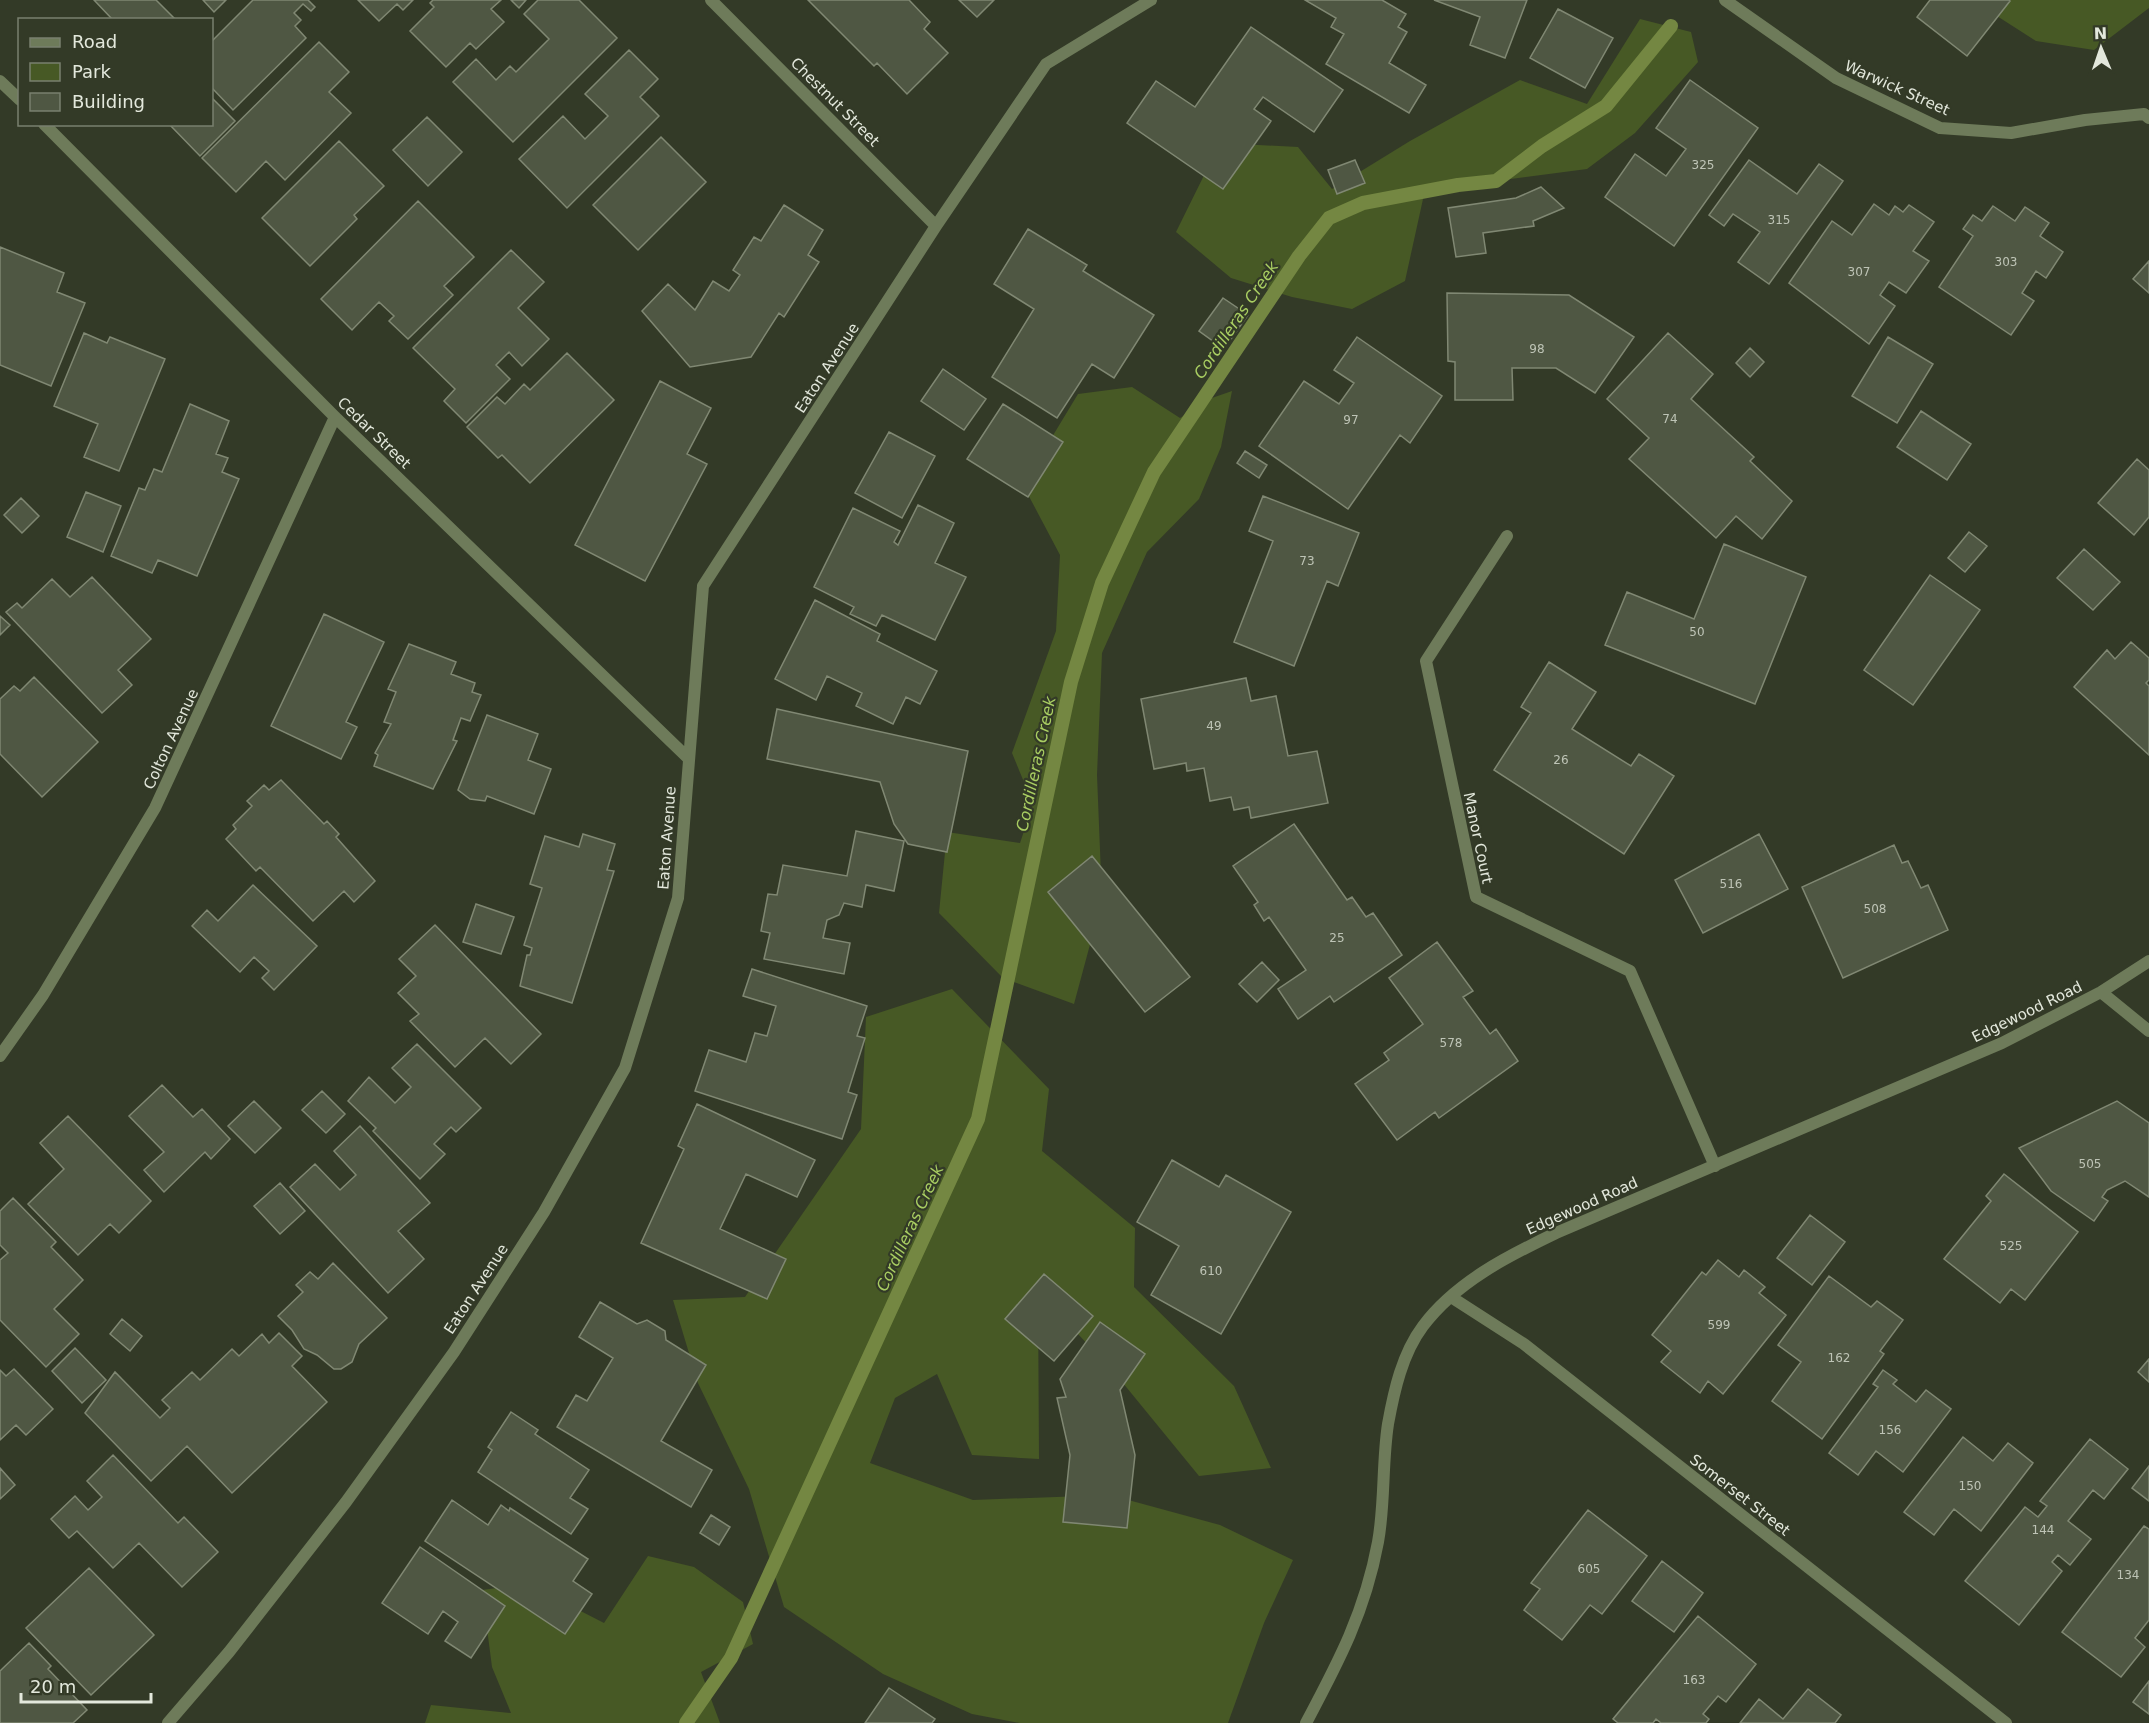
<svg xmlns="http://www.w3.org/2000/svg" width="2149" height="1723" font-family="'DejaVu Sans',sans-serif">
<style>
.green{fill:#475925}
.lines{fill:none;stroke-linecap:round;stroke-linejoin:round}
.stream{stroke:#748742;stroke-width:14}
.building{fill:#4f5743;stroke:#808873;stroke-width:1.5}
.street{stroke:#6e7b5a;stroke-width:12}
.labels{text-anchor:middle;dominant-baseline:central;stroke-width:4.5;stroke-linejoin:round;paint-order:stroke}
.number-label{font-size:12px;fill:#bec4b6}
.street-label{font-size:15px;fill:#e3e8dc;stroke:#333a27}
.water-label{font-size:16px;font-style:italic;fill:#a9ce62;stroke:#333a27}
</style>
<rect width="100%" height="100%" fill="#333a27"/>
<path class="green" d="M1972,0H2149V8L2094,50L2036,41Z
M1640,19L1691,32L1698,62L1635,133L1587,169L1425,190L1405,281L1352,309L1292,297L1231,278L1176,232L1220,143L1298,147L1332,189L1410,141L1520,80L1587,104Z
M1132,387L1180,418L1212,398L1232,391L1221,447L1199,499L1147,552L1102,653L1097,775L1102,900L1074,1004L1003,978L939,913L947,832L1020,843L1033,804L1012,753L1056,631L1060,555L1023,485L1078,394Z
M952,989L1049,1089L1042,1151L1135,1228L1134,1287L1234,1386L1271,1468L1199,1476L1118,1377L1038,1291L1039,1459L972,1455L937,1374L895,1398L870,1463L973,1500L1110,1495L1220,1525L1293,1560L1264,1623L1228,1723H1020L972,1714L883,1674L784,1607L749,1489L698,1383L673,1300L745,1297L861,1129L866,1017Z
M648,1556L694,1567L743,1602L753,1644L701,1672L720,1723H425L431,1705L511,1713L492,1667L482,1590L528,1584L604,1623Z"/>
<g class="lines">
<path class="stream" d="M686,1723L731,1658L978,1119L1071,682L1102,583L1154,472L1299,256L1329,218L1363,203L1458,185L1496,181L1542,146L1606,106L1671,26"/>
</g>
<path class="building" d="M94,0H156L176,20H113Z
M203,0H226L214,12Z
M253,0H308L315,7L311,11L303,4L294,13L301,20L295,26L306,38L233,110L212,88V41Z
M358,0H413L403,10L397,4L379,21Z
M433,0H501L491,9L504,22L476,49L470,43L446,67L410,31L434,7L430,3Z
M511,0H526L519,8Z
M538,0H579L617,38L513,142L453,82L476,59L496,80L510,66L516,72L549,39L524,14Z
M808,0H909L930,22L924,29L948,53L907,94L877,63L874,66Z
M959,0H994L977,17Z
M1305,0H1382L1406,14L1398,27L1407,32L1389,63L1426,85L1409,113L1326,64L1344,34L1331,27L1336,18Z
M1434,0H1527L1505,58L1470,45L1480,17Z
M1930,0H2009L2010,1L1967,56L1917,17Z
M1558,9L1613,38L1585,88L1530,58Z
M1251,27L1343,90L1314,132L1263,97L1254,109L1271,121L1223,189L1127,123L1156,81L1195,107Z
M319,42L349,72L329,92L351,113L285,180L266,161L236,192L202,158Z
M629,50L658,79L640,97L659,116L567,208L519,159L563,116L585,139L608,116L585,94Z
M1690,80L1758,128L1674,246L1605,197L1635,154L1666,176L1686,149L1656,128Z
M212,98L235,121L200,156L169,124H212Z
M427,117L462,152L428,186L393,150Z
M661,137L706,182L638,250L593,205Z
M339,141L384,186L354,215L357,219L310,266L262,218Z
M1355,160L1365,183L1337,194L1328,170Z
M1749,160L1797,194L1819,164L1843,181L1769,284L1738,262L1760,232L1733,214L1724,226L1709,215Z
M1541,187L1564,208L1533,221L1534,226L1483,233L1486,253L1456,257L1448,208L1516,198Z
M418,201L474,257L444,286L453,295L408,339L389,321L394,316L379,302L352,330L321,299Z
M1874,204L1889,215L1895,206L1903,212L1909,205L1934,222L1913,251L1929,261L1906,293L1889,282L1880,295L1895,306L1869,344L1789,283L1832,221L1852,235Z
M784,205L823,230L808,255L819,262L784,317L779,313L751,357L690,367L642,311L668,284L695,310L713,281L729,291L740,275L733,270L754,237L761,241Z
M1993,206L2015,221L2025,207L2049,223L2040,236L2063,252L2046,278L2036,271L2022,293L2034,301L2011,335L1939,287L1973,236L1963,229L1973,215L1982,221Z
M1028,229L1087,265L1083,271L1154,315L1114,378L1092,364L1057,418L992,377L1034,309L994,284Z
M0,247L64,273L57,292L85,303L51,386L0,365Z
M511,250L544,282L518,308L549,339L522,366L509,352L496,365L510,379L466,423L444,401L455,389L413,348Z
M2149,261V293L2133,279Z
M1447,293L1569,295L1634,337L1595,393L1556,368H1512L1513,400H1455V362L1448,361Z
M1223,298L1248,315L1224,349L1199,331Z
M84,333L107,343L110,337L165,359L119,471L84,457L98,424L54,406Z
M1668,333L1713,374L1691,399L1754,457L1750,461L1792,501L1762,539L1736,516L1716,538L1629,459L1649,438L1607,399Z
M1357,337L1442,396L1410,443L1400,435L1348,509L1259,446L1304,381L1339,404L1354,383L1334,370Z
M1888,337L1933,364L1897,423L1852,396Z
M1750,348L1764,362L1750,377L1736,363Z
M567,353L614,400L530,483L502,455L498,458L467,427L497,397L505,404L524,384L530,390Z
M943,369L986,399L964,430L921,401Z
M660,381L711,408L687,454L707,464L645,581L575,545Z
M190,404L229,421L216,454L228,458L222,472L239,479L197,576L158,560L152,573L111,556L139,488L145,490L154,469L162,472Z
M1003,404L1063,442L1028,497L967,459Z
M1921,411L1971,444L1947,480L1897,447Z
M889,432L935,456L902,518L855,493Z
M1245,451L1267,465L1259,478L1237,463Z
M2137,459L2149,470V517L2134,535L2098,503Z
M86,492L121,506L103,552L67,537Z
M1263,496L1359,533L1338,586L1327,581L1294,666L1234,642L1273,541L1249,531Z
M21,498L39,516L22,533L4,515Z
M918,505L954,523L935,563L966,577L935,640L882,615L876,626L850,614L854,607L814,587L853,508L900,531L894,542L898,545Z
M1969,532L1987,546L1965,572L1948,558Z
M1724,544L1806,577L1755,704L1605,645L1627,592L1694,619Z
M2084,549L2120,582L2093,610L2057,578Z
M1930,575L1980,610L1913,705L1864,670Z
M92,577L151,639L118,670L132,685L102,713L6,612L17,603L22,608L52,579L70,597Z
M815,600L880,634L877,641L937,671L920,704L906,697L893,724L856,706L862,693L827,676L816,700L775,679Z
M324,614L384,642L346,722L357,727L341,759L271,726Z
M0,616L10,625L0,635Z
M2131,642L2149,658V680L2146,683L2149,686V755L2074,687L2107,650L2115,659Z
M409,644L456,662L451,674L475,683L472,692L481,695L470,721L461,718L453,740L457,741L433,789L374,766L378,755L375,753L391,724L384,722L396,692L388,689Z
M1549,662L1596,692L1572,729L1631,766L1639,754L1674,776L1624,854L1494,770L1531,713L1521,707Z
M34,677L98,742L42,797L0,754V699L14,686L20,691Z
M1246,678L1251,701L1276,696L1288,756L1317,751L1328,803L1251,818L1249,807L1234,810L1231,797L1210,801L1204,768L1187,771L1186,763L1154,769L1141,699Z
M777,709L968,751L947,852L908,844L894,824L880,782L767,759Z
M487,715L538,734L528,760L551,769L534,814L487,796L485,801L470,799L458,790Z
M281,780L324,824L327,821L339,834L336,837L375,881L354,902L344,891L313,921L260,867L256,871L226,839L236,829L233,825L252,806L247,801L264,785L269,790Z
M1294,824L1347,900L1352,897L1366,917L1373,913L1402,955L1334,1002L1330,996L1298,1019L1278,989L1306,970L1269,917L1264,921L1254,905L1258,902L1233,866Z
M856,831L904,841L894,891L866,885L862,907L844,903L839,915L827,920L823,938L850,943L844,974L764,959L770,933L761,931L768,894L777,895L783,865L847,876Z
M583,834L615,844L607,870L614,871L572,1003L520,986L527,955H530L532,948L524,945L542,888L530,884L545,836L579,847Z
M1759,834L1788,889L1703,933L1675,880Z
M1894,845L1902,863L1908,861L1921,888L1928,885L1948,930L1843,978L1802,887Z
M1092,856L1190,977L1145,1012L1048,892Z
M253,885L317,946L274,990L262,978L269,971L254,957L240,972L192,926L207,910L218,921Z
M476,904L514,917L501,954L463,942Z
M435,925L541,1034L511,1064L485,1038L455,1067L410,1021L419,1014L398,993L416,976L399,959Z
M1437,942L1473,991L1463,997L1490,1034L1496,1029L1518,1061L1439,1118L1435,1112L1397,1140L1355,1084L1389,1060L1384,1053L1423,1024L1389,978Z
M1262,962L1279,980L1257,1002L1239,984Z
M752,969L867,1006L857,1036L865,1038L848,1092L857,1095L842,1139L695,1091L709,1050L746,1062L755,1033L767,1036L776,1006L743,996Z
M417,1044L481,1108L456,1132L451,1127L434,1144L445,1154L420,1179L373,1131L376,1128L348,1101L369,1077L395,1103L411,1087L392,1068Z
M162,1085L193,1117L202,1109L230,1139L211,1159L205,1152L164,1192L144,1170L164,1152L129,1116Z
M322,1091L345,1114L326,1133L302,1110Z
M254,1101L281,1128L255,1153L228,1126Z
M2117,1101L2149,1123V1197L2125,1181L2107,1190L2102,1197L2108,1201L2094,1221L2051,1191L2019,1148Z
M697,1104L815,1160L797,1197L746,1174L720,1229L786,1259L767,1299L641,1243L684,1149L678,1146Z
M68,1116L151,1201L119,1233L110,1224L78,1255L28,1204L64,1169L40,1143Z
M360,1126L430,1203L398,1231L424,1259L388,1293L290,1187L315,1164L340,1190L356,1175L334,1151Z
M1172,1160L1219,1187L1226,1175L1291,1212L1221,1334L1151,1295L1179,1246L1137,1222Z
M2004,1174L2078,1232L2025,1300L2011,1289L2000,1303L1944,1259L1991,1201L1986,1196Z
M280,1183L305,1211L280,1234L254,1206Z
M13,1198L56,1242L51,1247L83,1280L54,1309L79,1334L46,1367L0,1320V1260L8,1253L0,1245V1211Z
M1810,1215L1845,1242L1812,1285L1777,1258Z
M1718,1260L1739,1277L1744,1270L1765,1287L1759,1293L1786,1315L1723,1394L1708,1381L1700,1393L1661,1362L1671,1351L1652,1335L1702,1272L1706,1275Z
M333,1263L387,1318L359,1344L352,1362L341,1369H334L317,1355L304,1349L292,1330L278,1316L303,1292L296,1285L310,1272L318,1279Z
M1044,1274L1093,1316L1054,1361L1005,1319Z
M1829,1276L1871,1307L1877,1301L1903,1320L1880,1351L1884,1354L1822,1439L1772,1401L1801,1362L1778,1345Z
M600,1302L637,1324L647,1320L665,1331L666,1340L706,1365L661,1441L712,1470L691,1507L557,1427L576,1395L587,1401L613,1358L579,1337Z
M122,1319L142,1336L130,1351L110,1334Z
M1100,1322L1145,1354L1120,1390L1135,1455L1127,1528L1063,1522L1070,1455L1057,1398L1066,1397L1060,1379Z
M279,1333L302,1356L292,1366L327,1402L232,1493L187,1446L151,1481L85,1413L115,1372L160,1418L170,1408L162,1400L192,1372L200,1380L232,1349L239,1356L262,1334L269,1343Z
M75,1348L106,1380L82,1403L52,1371Z
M2149,1359V1382L2138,1372Z
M14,1369L53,1409L26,1435L16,1425L0,1440V1370L6,1376Z
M1883,1370L1897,1380L1893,1384L1916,1402L1926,1390L1951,1409L1903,1472L1876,1451L1858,1475L1829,1453L1878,1387L1873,1384Z
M511,1412L538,1430L535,1434L589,1470L570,1498L588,1509L571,1534L478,1472L492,1450L488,1447Z
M1963,1437L1993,1461L2008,1443L2033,1463L1981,1531L1954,1509L1934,1535L1904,1512Z
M2090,1439L2128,1469L2104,1499L2093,1490L2068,1521L2091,1539L2070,1565L2058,1555L2052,1562L2062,1571L2019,1625L1965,1581L2025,1507L2038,1517L2047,1506L2040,1501Z
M113,1455L178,1523L184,1517L218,1552L182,1587L139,1543L113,1568L77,1531L69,1538L51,1519L75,1496L88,1510L102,1497L87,1481Z
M2149,1466V1501L2132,1488Z
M0,1468L15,1485L0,1499Z
M452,1500L488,1525L501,1505L509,1511L510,1508L588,1559L573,1581L592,1594L565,1634L425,1541Z
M1588,1510L1647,1556L1602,1614L1590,1605L1562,1640L1524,1610L1540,1589L1531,1583Z
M711,1515L730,1527L719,1545L700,1533Z
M2144,1526L2149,1529V1620L2135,1638L2145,1647L2121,1677L2062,1632Z
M420,1547L505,1606L471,1658L445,1641L458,1622L443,1611L428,1634L382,1603Z
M1662,1561L1703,1593L1674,1632L1632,1601Z
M89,1568L154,1635L91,1695L26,1628Z
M1698,1616L1756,1664L1726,1702L1718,1696L1703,1714L1709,1719L1706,1723H1661L1656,1719L1653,1723H1618L1613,1719Z
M29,1643L51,1666L48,1669L87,1710L73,1723H0V1671Z
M2149,1681V1714L2133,1702Z
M889,1688L935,1719L932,1723H865Z
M1808,1689L1841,1715L1835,1723H1740L1759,1699L1783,1719Z"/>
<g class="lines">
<path class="street" d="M711,0L936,226
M1725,0L1836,78L1940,128L2011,133L2085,120L2144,114L2149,118
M0,81L20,100
M44,124L335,417L688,758
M1507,536L1426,661L1476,897L1630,971L1715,1166
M2101,992L2149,1031
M0,1056L43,995L155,808L335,417
M1451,1297L1524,1344L2006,1723
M168,1723L229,1652L346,1502L454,1352L544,1212L625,1068L678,898L703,586L936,226L1046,64L1151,0
M1306,1723C1339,1661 1365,1612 1378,1542C1385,1504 1382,1463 1388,1424C1394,1391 1402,1354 1423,1326C1456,1282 1508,1256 1556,1233L2002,1043L2101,992L2149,961"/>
</g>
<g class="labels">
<g class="number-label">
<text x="1703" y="165">325</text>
<text x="1779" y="220">315</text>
<text x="2006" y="262">303</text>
<text x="1859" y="272">307</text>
<text x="1537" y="349">98</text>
<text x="1670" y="419">74</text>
<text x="1351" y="420">97</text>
<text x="1307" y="561">73</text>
<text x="1697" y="632">50</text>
<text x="1214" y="726">49</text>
<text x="1561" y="760">26</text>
<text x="1731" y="884">516</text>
<text x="1875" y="909">508</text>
<text x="1337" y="938">25</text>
<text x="1451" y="1043">578</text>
<text x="2090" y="1164">505</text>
<text x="2011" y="1246">525</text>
<text x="1211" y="1271">610</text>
<text x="1719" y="1325">599</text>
<text x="1839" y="1358">162</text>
<text x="1890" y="1430">156</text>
<text x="1970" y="1486">150</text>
<text x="2043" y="1530">144</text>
<text x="1589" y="1569">605</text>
<text x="2128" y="1575">134</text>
<text x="1694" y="1680">163</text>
</g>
<g class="street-label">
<text transform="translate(1897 88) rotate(24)">Warwick Street</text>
<text transform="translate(835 102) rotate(45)">Chestnut Street</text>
<text transform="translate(827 368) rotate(-57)">Eaton Avenue</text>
<text transform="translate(374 433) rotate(44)">Cedar Street</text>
<text transform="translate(171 739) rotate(-65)">Colton Avenue</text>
<text transform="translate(667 838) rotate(-86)">Eaton Avenue</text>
<text transform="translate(1478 838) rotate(78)">Manor Court</text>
<text transform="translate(2027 1012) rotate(-26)">Edgewood Road</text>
<text transform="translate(1582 1206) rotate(-24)">Edgewood Road</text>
<text transform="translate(476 1289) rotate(-57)">Eaton Avenue</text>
<text transform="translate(1740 1495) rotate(38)">Somerset Street</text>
</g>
<g class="water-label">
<text transform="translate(1236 320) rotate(-56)">Cordilleras Creek</text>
<text transform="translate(1036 764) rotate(-78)">Cordilleras Creek</text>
<text transform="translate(910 1228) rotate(-65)">Cordilleras Creek</text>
</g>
</g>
<rect x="18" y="18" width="195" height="108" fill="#333a27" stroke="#79806f" stroke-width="1.5"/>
<rect x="30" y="38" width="30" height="9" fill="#6e7b5a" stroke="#79806f" stroke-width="1.5"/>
<text x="72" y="48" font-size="18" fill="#e3e8dc">Road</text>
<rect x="30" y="63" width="30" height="18" fill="#475925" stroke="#79806f" stroke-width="1.5"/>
<text x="72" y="78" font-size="18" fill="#e3e8dc">Park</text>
<rect x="30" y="93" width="30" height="18" fill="#4f5743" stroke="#79806f" stroke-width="1.5"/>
<text x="72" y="108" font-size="18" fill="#e3e8dc">Building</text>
<g transform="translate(2101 48) rotate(358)" stroke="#333a27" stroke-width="4.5" paint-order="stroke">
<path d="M0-4.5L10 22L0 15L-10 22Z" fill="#e3e8dc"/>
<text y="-9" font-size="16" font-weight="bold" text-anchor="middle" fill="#e3e8dc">N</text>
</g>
<path d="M21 1693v9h130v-9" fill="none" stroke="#e3e8dc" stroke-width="3"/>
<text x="30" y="1693" font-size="18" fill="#e3e8dc" stroke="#333a27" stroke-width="4.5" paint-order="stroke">20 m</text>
</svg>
